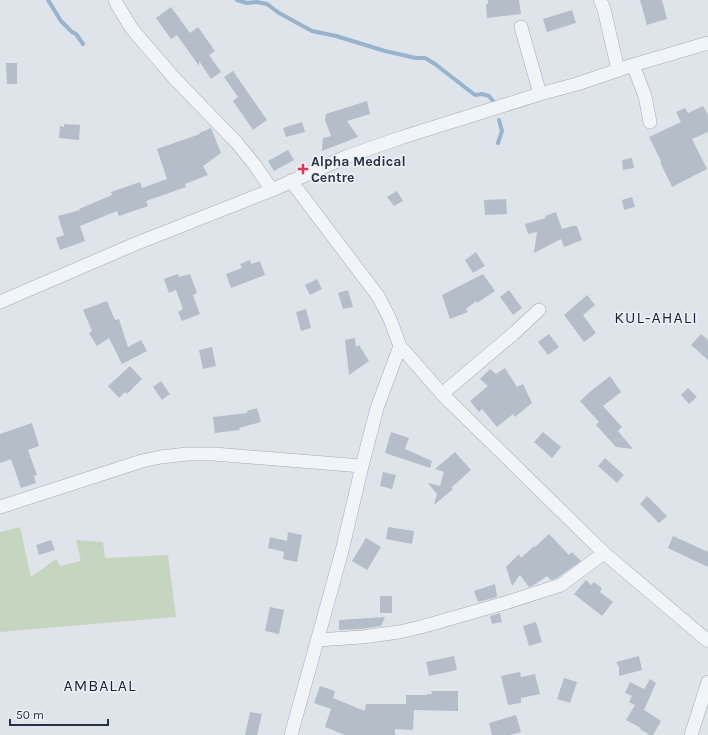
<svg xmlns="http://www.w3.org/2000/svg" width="708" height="735" font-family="Karla,sans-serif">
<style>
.green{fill:#c6d5bf}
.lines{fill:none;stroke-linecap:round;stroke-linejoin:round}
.stream{stroke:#96b4ce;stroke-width:4}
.building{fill:#b5bdc8}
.minor-casing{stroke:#a4abb5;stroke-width:14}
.minor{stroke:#f2f4f7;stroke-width:13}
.poi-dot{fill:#dc3659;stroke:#eef2f7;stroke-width:1.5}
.labels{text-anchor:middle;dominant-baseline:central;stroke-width:3;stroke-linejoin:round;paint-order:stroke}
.poi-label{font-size:14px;font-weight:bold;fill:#263243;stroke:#eef2f7;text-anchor:start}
.quarter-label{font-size:16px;letter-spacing:1px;fill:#182333;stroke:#eef2f7}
</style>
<rect width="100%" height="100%" fill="#dfe4ea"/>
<path class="green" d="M20,527L31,577L56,559L60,566L81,561L76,540L103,542L105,558L168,555L176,617L0,632V532Z"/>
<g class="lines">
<path class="stream" d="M48,0L61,21L72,32L76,34L83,44
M237,0L247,3L257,2L267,4L279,13L312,31L336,36L385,51L416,58H425L435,64L475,95L482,94L489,96L493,101
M498,143L502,131L499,120"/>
</g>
<path class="building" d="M488,0H519L521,14L487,18L486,4H488Z
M640,0H662L667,19L647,25Z
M171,7L190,33L198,27L215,51L209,55L221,72L211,79L199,61V66L177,35L171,39L156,18Z
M572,10L576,23L547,32L543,19Z
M6,63H17V84H7Z
M233,71L267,120L253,130L233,101L238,97L224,77Z
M367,101L370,114L347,121L358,137L322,151L323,138L331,136L325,120L326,114Z
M703,106L708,115V132L692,139L707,169L672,187L660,162L661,161L649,137L681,122L676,112L685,108L688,113Z
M302,122L305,132L286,137L283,128Z
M64,124L80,125L79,140L59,138L60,126L64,127Z
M211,128L221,153L203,166L208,175L185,184L186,187L146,201L148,206L119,216L117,211L80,226L85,241L60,250L56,238L64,235L58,216L80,210L79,209L112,195L111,192L140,182L142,188L167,179L157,149L200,134L199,133Z
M288,150L294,160L274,171L268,161Z
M632,158L634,168L623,170L622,160Z
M397,191L403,201L394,206L387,197Z
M632,197L635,207L624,210L622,200Z
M506,199L507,214L485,215L484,200Z
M556,212L562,229L572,226H577L582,240L564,247L561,239L534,253L537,232L528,234L525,224L546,218L545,216Z
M476,252L485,266L473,273L465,260Z
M250,260L251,264L260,261L265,275L231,288L226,274L242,268L240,264Z
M178,274L179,277L190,274L197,293L193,295L200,314L182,321L178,312L183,309L176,290L169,293L164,279Z
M483,274L495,291L477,303L476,301L466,309L468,312L450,319L442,295Z
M317,279L322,289L310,295L305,285Z
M348,290L353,307L343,309L338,293Z
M509,290L522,308L513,315L500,297Z
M587,295L595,305L583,315L596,333L584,342L564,315Z
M107,301L115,320L119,319L128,347L141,340L147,351L122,364L109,338L97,346L89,333L92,331L83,310Z
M306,309L311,328L301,331L296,312Z
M549,334L559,347L548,355L538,342Z
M701,334L708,340V360L691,345Z
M355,338L356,347L359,345L369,361L349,375L345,340Z
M212,347L216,366L203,369L199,350Z
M130,366L142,379L127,394L125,392L119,398L108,386Z
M505,368L517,387L523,384L532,403L515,417L513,414L497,427L482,409L479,412L470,401L488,386L480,379L490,369L496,374Z
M610,376L621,392L603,406L622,427L618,431L633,449L616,447L596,425L599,422L580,401L591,391Z
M161,381L170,394L162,400L153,387Z
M688,388L697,397L689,404L681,395Z
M257,408L261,422L239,428L240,430L215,433L213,417L247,413V411Z
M32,423L39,446L28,450L37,475L34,476L36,483L21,488L11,459L0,463V434Z
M391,432L409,438L405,449L432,461L430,468L385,453Z
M543,432L561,447L552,458L534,442Z
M455,452L471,470L451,488L453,489L434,505L437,494L428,483L440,486L444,472L435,469Z
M605,458L624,475L617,483L598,466Z
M383,472L396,475L392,489L380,486Z
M647,496L667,516L659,523L640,504Z
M388,527L414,531L412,544L386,539Z
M288,532L302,535L297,562L283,559L284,552L268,548L270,537L287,541Z
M549,534L569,555L572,552L581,561L557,578L551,580L547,576L534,585L529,587L520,575L512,586L506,567L519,554L521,558L534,546L535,547Z
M673,536L708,552V567L668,548Z
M366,538L381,547L367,570L352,561Z
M51,540L55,550L39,555L36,545Z
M586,580L591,585L594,582L602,588L600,592L613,602L602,616L574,594Z
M495,584L497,597L478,602L474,591Z
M380,596H392V613H380Z
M270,607L284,610L279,634L265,631Z
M500,613L502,622L492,624L490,616Z
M385,617L381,626L361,629L339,630V620Z
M536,622L542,642L529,646L523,626Z
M454,656L457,670L429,676L426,662Z
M639,656L642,670L619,676V667L616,662Z
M520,672L521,677L535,674L540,694L521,698V703L508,705L501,676Z
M564,678L577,682L570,703L557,699Z
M650,679L656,683L644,710L661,721L653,735H650L640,729L641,728L626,720L635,705L629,702L632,696L625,693L630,682L644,689Z
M320,686L335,691L333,698L365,711L366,704H406V695H427V694H432L431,691H458V711L414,710L413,730L395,729V735H345L325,727L331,709L314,703Z
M250,712L262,714L257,735H245Z
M516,715L521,732L510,735H492L489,723Z"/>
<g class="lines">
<g class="minor-casing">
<path id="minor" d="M115,0L118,6L132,29L175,79L237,143L254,164L272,190
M600,0L604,9L618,70
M521,27L540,94
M633,65L645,96L650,122
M291,181L378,296L390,319L400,346L377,408L362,466L342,551L291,735
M0,302L135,244L272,190L348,156L403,137L540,94L577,84L633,65L708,43
M400,346L442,394L604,553L708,641
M442,394L513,334L539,310
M0,507L142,461L161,457L187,454H214L362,466
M317,640L362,637L399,632L421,627L505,603L561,585L604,553
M691,735L708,682"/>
</g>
<use href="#minor" class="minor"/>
</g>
<path class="poi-dot" d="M301 163h4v4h4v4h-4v4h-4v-4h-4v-4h4z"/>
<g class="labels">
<g class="poi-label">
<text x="311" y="161">Alpha Medical<tspan x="311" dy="16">Centre</tspan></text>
</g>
<g class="quarter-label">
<text x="656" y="317">KUL-AHALI</text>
<text x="100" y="685">AMBALAL</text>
</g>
</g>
<path d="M10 719v6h98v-6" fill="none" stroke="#263243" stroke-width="2"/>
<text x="16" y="719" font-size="12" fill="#263243" stroke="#eef2f7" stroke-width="3" paint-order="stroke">50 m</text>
</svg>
